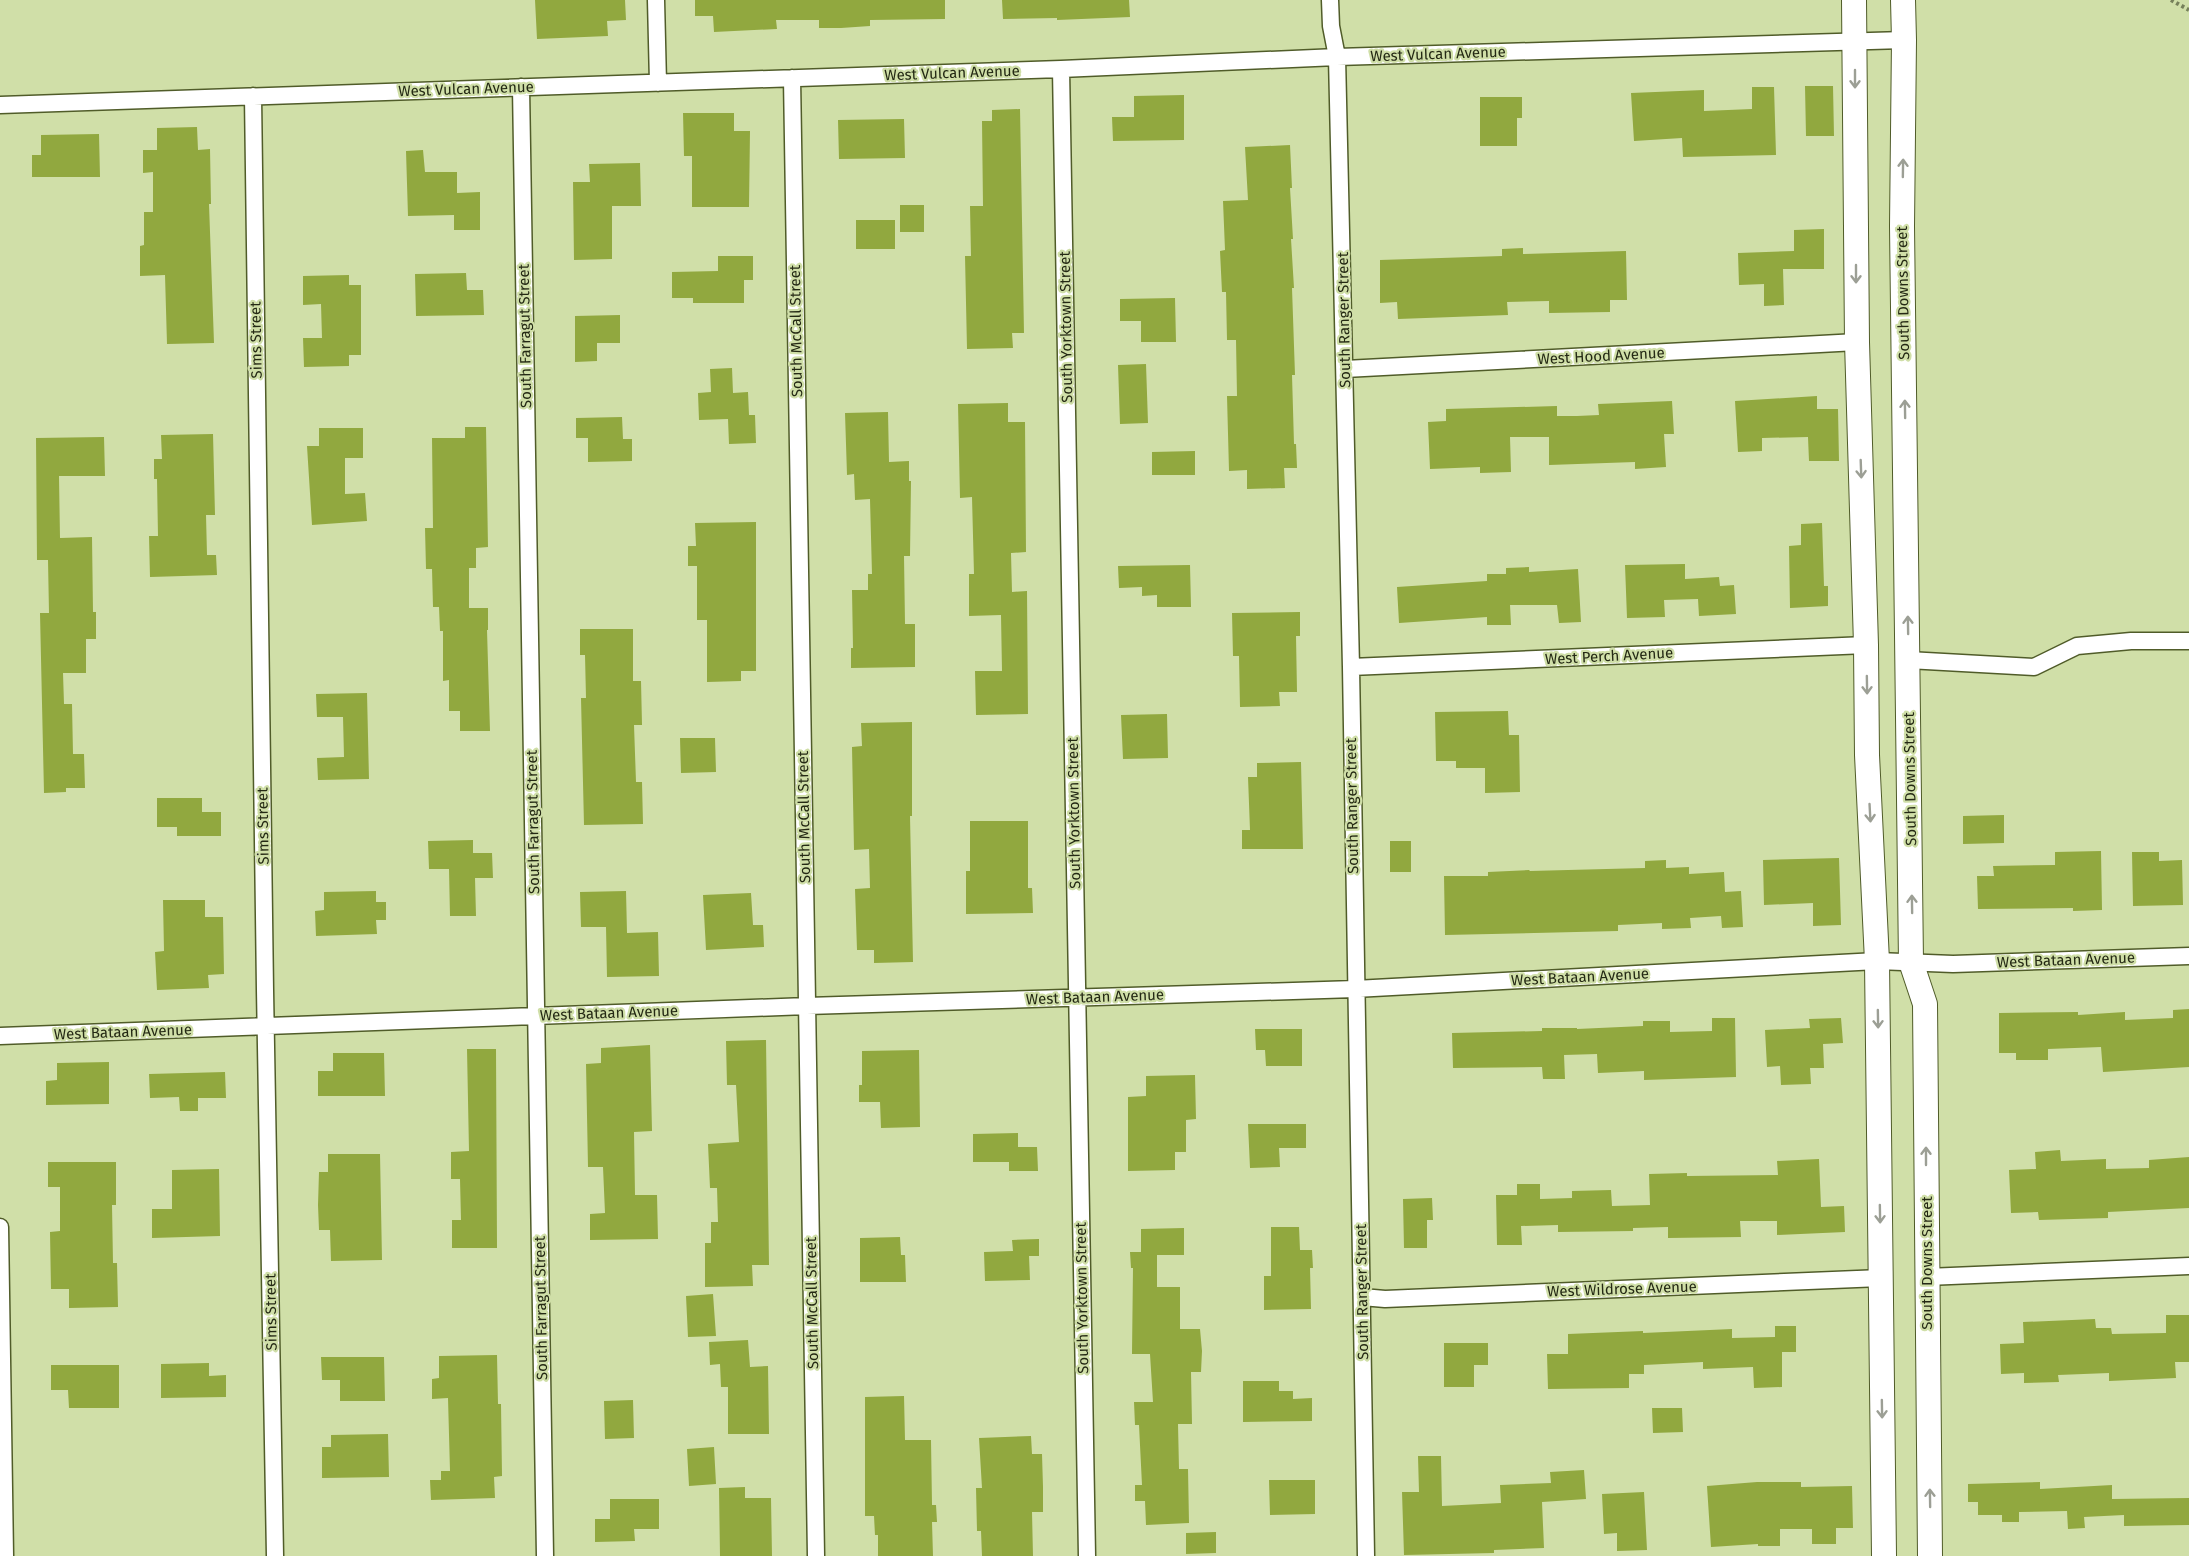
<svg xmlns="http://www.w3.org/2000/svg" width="2189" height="1556" font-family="'Fira Sans',sans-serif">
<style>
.building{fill:#91a83f}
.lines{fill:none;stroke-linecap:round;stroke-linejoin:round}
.minor-casing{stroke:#505c29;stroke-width:19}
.secondary-casing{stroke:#505c29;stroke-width:26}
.path{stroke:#76805a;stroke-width:4;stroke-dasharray:3 3;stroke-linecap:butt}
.minor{stroke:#fff;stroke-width:16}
.secondary{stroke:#fff;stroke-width:24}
.oneway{stroke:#9c9f95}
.labels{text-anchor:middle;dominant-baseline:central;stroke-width:4.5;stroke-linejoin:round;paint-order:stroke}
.street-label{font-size:15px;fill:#242914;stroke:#d0dfa8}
</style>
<rect width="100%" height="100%" fill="#d0dfa8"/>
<path class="building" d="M535,0H625L626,20L607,21L608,36L537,39Z
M695,0H945V19L870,20V26L841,28H819V20H776L777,29L714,32L713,16H695Z
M1002,0H1129L1130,17L1057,20V18L1003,19Z
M1805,86H1833L1834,136H1806Z
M1752,87H1774L1776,155L1683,157L1682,138L1634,141L1631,93L1704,90V111L1752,109Z
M1184,95V140L1113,141L1112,117H1134V96Z
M1480,97H1522V118H1517V146H1480Z
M1020,109L1024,333H1012L1013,348L967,349L965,256H971L970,206H983L982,121H992V110Z
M683,113H734V131H750L749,207H692V156H684Z
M904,119L905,158L839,159L838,120Z
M197,127L198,150L210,149L211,204H209L214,343L167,344L165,275L140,276V246L144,245V212H153V172L143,173V150H157V128Z
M99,134L100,177H32V155H41V135Z
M1290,145L1292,188H1290L1293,239H1291L1294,288H1292L1295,375H1292L1294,444H1296L1297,468H1284L1285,488L1247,489V470L1229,471L1227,396H1237L1236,340H1227L1226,292H1222L1220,251L1225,250L1223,201L1248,200L1245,147Z
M423,150L425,172H457V193L480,192V230H454V215L408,216L406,151Z
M640,163L641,206H612V259L574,260L573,182H590L589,164Z
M900,205H924V232H900Z
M856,220H895V249H856Z
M1824,229V269H1783L1784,305L1764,306V284L1739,285L1738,253L1794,251V230Z
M1523,248V254L1626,251L1627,300H1610V312L1549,313V301L1507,302L1508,315L1398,319L1397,302L1380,303V260L1502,256V249Z
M718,256H753V280H744V303H693V298H672V272L718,271Z
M466,273L467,290H483L484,315L416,316L415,274Z
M349,275V285H361V355H349V366L304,367L303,338H322L321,304L303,305V276Z
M1175,298L1176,342H1141V321H1120V299Z
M620,315V343H597V361L575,362V316Z
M1146,364L1148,423L1120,424L1118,365Z
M732,368L733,393L748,392L749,415H755L756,443L729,444L728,419L699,420L698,393L711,392L710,369Z
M1817,396V409H1838L1839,461H1809L1808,437L1762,438V451L1738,452L1735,401Z
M1672,401L1674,434H1664L1666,467L1635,469V462L1549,465V437H1510L1511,472L1480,473V467L1430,469L1428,422L1446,421V409L1557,406V416H1577L1599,415L1598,404Z
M1008,403V422H1025L1026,552L1011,553L1012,592L1027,591L1028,714L976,715L975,671H1002L1001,615L969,616V574H974L972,497L960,498L958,404Z
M888,412L889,462L909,461V481H911L910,556H904L905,624H915V667L851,668V648H853L852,590H868V574H872L870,499L855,500L854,474L847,475L845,413Z
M622,417L623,439H632V461L588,462V438H576V418Z
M465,427H486L488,547L476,548V568H469V608H488V630H487L490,731H460V711H449V680L443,681V631H440L439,607H433L432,569H426L425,528H433L432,438H465Z
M319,428H363V458H345V494L365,493L367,521L312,525L307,446H319Z
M213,434L215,515H206L207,555H216L217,575L150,577L149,536H158L157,479H154V459H162L161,435Z
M104,437L105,476H59L60,538L92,537L93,612H96V639H86V673H63L64,704H72L73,754H84L85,788H66V792L44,793L40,613H49L48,560H37L36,438Z
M1195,451V475H1152V452Z
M756,522V671H741V681L707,682V620H697V566H688V546H696L695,523Z
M1822,523L1824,586H1828V606L1790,608L1789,546L1801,545V524Z
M1685,564V579L1719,577L1720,586L1734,585L1736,614L1699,616L1698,599L1664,600L1665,617L1627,618L1625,565Z
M1190,565L1191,607H1157V595L1142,596V587L1119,588L1118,566Z
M1529,567V572L1578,569L1581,622L1559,623L1557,605H1510L1511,625H1487V617L1399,623L1397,587L1487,581V574H1506V568Z
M1300,612V636H1296L1297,692H1279L1280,706L1240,707L1239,656H1233L1232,613Z
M580,629H633V681H641L642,725H634L636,782H642L643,824L584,825L581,698H586L585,655H580Z
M367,693L369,779L318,780L317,758L344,757L343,717H317L316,694Z
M1508,711L1509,735H1519L1520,792L1485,793V768H1456V761H1436L1435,712Z
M1167,714L1168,758L1123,759L1121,715Z
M912,722V816H910L913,962L874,963V950H857L855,889L870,888L869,849L854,850L852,747L862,746L861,723Z
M680,738H715L716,772L681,773Z
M1301,762L1303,849H1242V830H1250L1248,777H1257V763Z
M157,798H202V812H221V836H177V827H157Z
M2004,815V843L1963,844V816Z
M970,821H1028V888H1032L1033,913L966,914V871H970Z
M473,840V853H492L493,878H475L476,916H450L449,869H429L428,841Z
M1390,841H1411V872H1390Z
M2101,851L2102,910L2073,911V908L1978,909L1977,876H1994L1993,866L2055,865V852Z
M2132,852H2159V861L2182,860L2183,905L2133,906Z
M1839,858L1841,925L1813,926V903L1764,905L1763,860Z
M1666,860V868L1689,867V874L1724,872L1725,892L1741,891L1743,927L1722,928L1721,916L1690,918L1691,928L1662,929V923L1618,925V931L1445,935L1444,876H1488V872L1529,870L1530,871L1645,868V861Z
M376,891V902H386V920H376L377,934L316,936L315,911L324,910V892Z
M626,891L627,933L658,932L659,976L607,977L606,927H581L580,892Z
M751,893L753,925H763L764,947L706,950L703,895Z
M163,900H205V917H223L224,974L208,975L209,988L157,990L155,952L164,951Z
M2189,1009V1067L2103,1072L2101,1047L2048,1049V1060H2016V1053H1999V1013L2078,1012V1015L2125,1012V1020L2173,1018V1010Z
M1712,1018H1735L1736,1077L1644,1080V1071L1598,1073L1597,1054L1564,1055L1565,1079H1543L1542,1067L1453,1068L1452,1033L1542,1031V1028H1577V1029L1643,1026V1021H1670V1032L1712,1031Z
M1841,1018L1843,1043L1823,1044L1824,1068H1810L1811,1084L1781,1085L1780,1066L1767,1067L1765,1030L1810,1028L1809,1019Z
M1255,1029H1302V1066H1266L1265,1050H1256Z
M766,1040L769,1265H752L753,1286L705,1287V1243H711V1222H718L717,1188H710L708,1144L739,1142L736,1085H727L726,1041Z
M650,1045L652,1131L634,1132L635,1195H657L658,1239L590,1240V1214L605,1213L603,1167H588L586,1064L601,1063V1048Z
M467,1049H496L497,1248H452V1220H461L460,1179H451V1152L469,1151Z
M919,1050L920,1127L881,1128L880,1102H859V1085H862V1051Z
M333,1053H384L385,1096H318V1071H333Z
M109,1062V1104L46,1105V1081L57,1080V1063Z
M225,1072L226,1098H198V1111H180L179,1097L150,1098L149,1074Z
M1195,1075L1196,1119L1186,1120V1152H1175V1170L1128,1171V1097L1146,1096V1076Z
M1248,1124H1306V1148H1279L1280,1167L1250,1168Z
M1018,1133V1147H1037L1038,1171H1009V1162H973V1134Z
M2060,1150L2061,1161L2106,1159V1169L2149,1168V1160L2189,1157V1208L2108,1212V1218L2039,1220L2038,1212L2011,1213L2009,1170L2036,1169L2035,1152Z
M328,1154H380L382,1260L331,1261L330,1230H319L318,1205L319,1172H328Z
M1819,1159L1821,1207L1844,1206L1845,1232L1777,1235V1221H1740L1741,1237L1668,1238V1227L1633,1228V1231L1558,1232V1225L1521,1226L1522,1245H1497L1496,1195H1517V1184H1540V1199L1572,1198V1191L1611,1190L1612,1206L1650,1205L1649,1174L1687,1173V1176L1778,1175L1777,1161Z
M48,1162H116V1205H112L113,1263H117L118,1307L69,1308V1289H51L50,1232L60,1231V1187H48Z
M219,1169L220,1236L152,1238V1209H172V1170Z
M1432,1198L1433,1220H1427V1248H1404L1403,1199Z
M1271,1227H1299L1300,1250H1312L1313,1268H1310L1311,1309L1264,1310V1276H1271Z
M1184,1228V1255H1157V1287H1180V1329H1200L1202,1351L1201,1372H1191L1192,1424H1178L1179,1469H1188L1189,1523L1146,1525L1145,1501H1135V1485H1142L1139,1425H1135L1134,1402H1153L1150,1354H1132L1133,1268H1131L1130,1252H1141V1229Z
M900,1237L901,1255H905L906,1282H860V1238Z
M1039,1239V1256H1029L1030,1280L985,1281L984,1252L1013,1251L1012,1240Z
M713,1294L716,1336L688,1337L686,1296Z
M2166,1315H2189V1362H2175L2176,1378L2109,1381V1373L2058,1375L2059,1382L2024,1383V1373L2001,1374L2000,1344L2024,1343L2023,1322L2095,1319L2096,1328H2111L2112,1334L2166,1333Z
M1775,1326H1796V1352H1782V1387L1754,1388L1753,1367L1703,1369V1362L1644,1365V1374H1629V1388L1548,1389L1547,1354H1568V1334L1643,1331V1333L1732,1329V1338L1775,1337Z
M748,1340L750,1367L768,1366L769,1434H728V1387H721L720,1364L710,1365L709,1342Z
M1444,1343H1488V1365H1474V1387H1444Z
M497,1355L498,1404H501L502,1476L494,1477L495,1498L431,1500L430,1480H441V1471H450L448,1398L432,1399V1379L439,1378V1356Z
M321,1357H384L385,1401H340V1380H322Z
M209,1363V1376L226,1375V1397L161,1398V1364Z
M51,1365H119V1408H69L68,1390H51Z
M1243,1381H1279V1391H1293V1399L1312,1398V1421L1243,1422Z
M904,1396L905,1440H931L932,1505H936L937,1522H932L933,1556H878V1535H875L874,1516H865V1397Z
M633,1400L634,1438L605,1439L604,1401Z
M1652,1408H1682L1683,1432L1653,1433Z
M388,1434L389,1477L322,1478V1447H331V1435Z
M1031,1436L1032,1454H1042L1043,1487V1512H1032L1033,1556H982L981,1531H977L976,1488H982L979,1438Z
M714,1447L716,1484L689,1486L687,1449Z
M1418,1456H1441L1442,1506L1501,1503L1500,1485L1551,1483L1550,1472L1584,1470L1586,1499L1542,1502L1544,1548L1494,1550V1553L1404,1555L1402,1492H1419Z
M1269,1480H1315V1514L1270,1515Z
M1757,1482H1801V1487L1852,1486L1853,1528H1836V1544H1812V1529H1780V1546H1758V1544L1711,1547L1707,1486Z
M2040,1482V1489L2112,1485V1499L2189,1498V1525L2124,1526V1515L2084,1517L2085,1528L2068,1529L2067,1511L2019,1512V1522H2002V1515H1978V1502H1968V1484Z
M745,1487V1498H771L772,1556H720L719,1488Z
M1644,1492L1647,1550L1617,1551V1533L1604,1534L1602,1494Z
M610,1499H659V1529H634L635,1541L595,1542V1519H610Z
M1216,1532V1553L1186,1554V1533Z"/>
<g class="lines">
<g class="minor-casing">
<path id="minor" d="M656,0L658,83
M1330,0L1331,26L1337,57L1351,667L1366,1556
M1061,69L1087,1556
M792,78L816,1556
M521,87L545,1556
M253,96L265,990L275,1556
M0,105L1061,69L1337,57L1904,40
M1345,369L1857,342
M1908,660L2034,667L2077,646L2131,641H2189
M1351,667L1866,645
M0,1036L807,1006L1355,989L1877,961L1953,964L2189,956
M0,1227L5,1556
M1927,1277L2189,1266
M1362,1297L1385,1299L1881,1278"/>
</g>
<g class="secondary-casing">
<path id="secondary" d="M1854,0L1857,342L1866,645L1867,755L1877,961L1884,1556
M1903,0L1904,40L1902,226L1911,962L1925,1004L1930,1556"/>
</g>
<path class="path" d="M2171,0L2189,10"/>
<use href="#minor" class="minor"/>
<use href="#secondary" class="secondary"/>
</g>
<defs><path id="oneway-shaft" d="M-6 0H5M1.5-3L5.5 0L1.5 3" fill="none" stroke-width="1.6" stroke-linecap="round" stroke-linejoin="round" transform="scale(1.5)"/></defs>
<g class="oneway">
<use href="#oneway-shaft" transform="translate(1855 79) rotate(90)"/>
<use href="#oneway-shaft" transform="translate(1903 168) rotate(-89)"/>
<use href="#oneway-shaft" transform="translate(1856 274) rotate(90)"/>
<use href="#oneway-shaft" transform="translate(1905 409) rotate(-91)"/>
<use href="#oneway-shaft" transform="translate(1861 469) rotate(88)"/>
<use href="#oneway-shaft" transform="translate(1908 625) rotate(-91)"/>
<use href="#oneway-shaft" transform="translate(1867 685) rotate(89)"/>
<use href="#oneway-shaft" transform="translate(1870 813) rotate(87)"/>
<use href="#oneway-shaft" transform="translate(1912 904) rotate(-91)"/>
<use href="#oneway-shaft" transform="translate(1878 1019) rotate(89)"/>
<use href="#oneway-shaft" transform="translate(1926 1156) rotate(-90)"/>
<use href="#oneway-shaft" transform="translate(1880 1214) rotate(89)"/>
<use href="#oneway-shaft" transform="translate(1882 1409) rotate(89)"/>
<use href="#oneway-shaft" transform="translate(1930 1498) rotate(-91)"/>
</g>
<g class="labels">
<g class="street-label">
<text transform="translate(1438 54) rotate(-2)">West Vulcan Avenue</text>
<text transform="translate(952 73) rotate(-2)">West Vulcan Avenue</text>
<text transform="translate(466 89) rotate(-2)">West Vulcan Avenue</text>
<text transform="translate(1903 293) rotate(-91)">South Downs Street</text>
<text transform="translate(1344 320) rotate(-91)">South Ranger Street</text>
<text transform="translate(1066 327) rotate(-91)">South Yorktown Street</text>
<text transform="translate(796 331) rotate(-91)">South McCall Street</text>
<text transform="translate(525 336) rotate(-91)">South Farragut Street</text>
<text transform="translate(256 340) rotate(-91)">Sims Street</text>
<text transform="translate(1601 356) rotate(-3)">West Hood Avenue</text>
<text transform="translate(1609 656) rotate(-3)">West Perch Avenue</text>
<text transform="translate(1910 779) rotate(-91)">South Downs Street</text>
<text transform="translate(1352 806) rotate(-91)">South Ranger Street</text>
<text transform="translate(1074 813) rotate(-91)">South Yorktown Street</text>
<text transform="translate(804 817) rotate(-91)">South McCall Street</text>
<text transform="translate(533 822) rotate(-91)">South Farragut Street</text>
<text transform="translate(263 826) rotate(-91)">Sims Street</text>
<text transform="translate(2066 960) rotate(-2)">West Bataan Avenue</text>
<text transform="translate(1580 977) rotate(-3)">West Bataan Avenue</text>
<text transform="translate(1095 997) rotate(-2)">West Bataan Avenue</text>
<text transform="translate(609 1013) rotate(-2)">West Bataan Avenue</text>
<text transform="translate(123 1032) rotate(-2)">West Bataan Avenue</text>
<text transform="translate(1927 1263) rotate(-90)">South Downs Street</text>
<text transform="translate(1622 1289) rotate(-2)">West Wildrose Avenue</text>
<text transform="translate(1362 1292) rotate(-91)">South Ranger Street</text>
<text transform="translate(1082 1298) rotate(-91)">South Yorktown Street</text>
<text transform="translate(812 1303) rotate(-91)">South McCall Street</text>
<text transform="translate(541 1308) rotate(-91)">South Farragut Street</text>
<text transform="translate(271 1312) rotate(-91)">Sims Street</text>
</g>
</g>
</svg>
